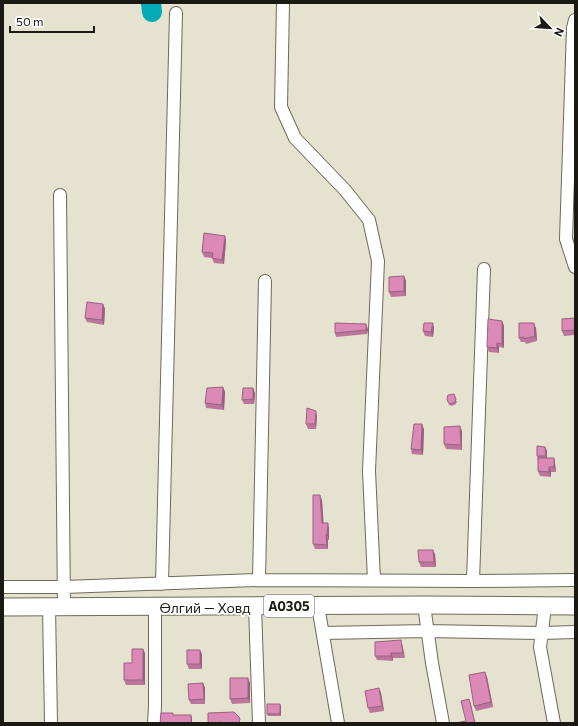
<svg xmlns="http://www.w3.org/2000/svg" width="578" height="726" font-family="Commissioner,sans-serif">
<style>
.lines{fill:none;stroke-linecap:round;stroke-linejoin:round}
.river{stroke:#04aab6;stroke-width:20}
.minor-casing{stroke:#6d6a5a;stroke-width:14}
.highway-casing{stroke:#6d6a5a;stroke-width:19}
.minor{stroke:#fff;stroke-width:12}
.highway{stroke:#fff;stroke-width:17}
.wall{fill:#bc769d}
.shaded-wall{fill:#99607f}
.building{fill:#db89b6;stroke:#99607f}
.labels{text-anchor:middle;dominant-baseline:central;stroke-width:3.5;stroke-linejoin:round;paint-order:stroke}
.shield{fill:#fff;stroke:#5f5e5a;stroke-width:1}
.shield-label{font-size:13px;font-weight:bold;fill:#1a1913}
.street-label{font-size:14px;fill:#1a1913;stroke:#fff}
</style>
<rect width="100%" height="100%" fill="#e5e2cf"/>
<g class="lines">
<path class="river" d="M151,3L152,12"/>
<g class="minor-casing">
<path id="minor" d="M283,3L281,107L295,138L345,190L369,220L378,261L369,471L374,580
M575,20L573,28L566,239L575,267
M60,195L64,607
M259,580L265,281
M473,581L484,269
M162,584L176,13
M3,587H64L259,580L473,581L575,580
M424,605L432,663L443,723
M318,606L338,723
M545,606L540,647L554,723
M49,607L51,723
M255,607L259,723
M323,633L427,631L542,633L575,632
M154,723L155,707V607"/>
</g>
<g class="highway-casing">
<path id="highway" d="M3,607L424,605L575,606"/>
</g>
<use href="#minor" class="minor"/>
<use href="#highway" class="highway"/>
</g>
<path class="wall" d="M225,236L226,241L224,264L214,263L212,258L204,257L202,252Z
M404,276L406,281V296L391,297L389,292Z
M103,304L105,309L104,325L87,322L85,318Z
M575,318V335L564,336L562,331Z
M502,321L504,326V348L499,347V353L489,352L487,347Z
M434,328L433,337L425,336L423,331Z
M536,328L537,341L526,344L525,342H521L519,338Z
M368,329L367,334L336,337L335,333Z
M223,387L225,392L224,410L206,408L205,403Z
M255,393L254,404H244L242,400Z
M447,399L457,401L456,404L452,406L449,405Z
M317,416L316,429H308L306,424Z
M424,429L423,455L412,454L411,449Z
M462,431V450L446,449L444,444Z
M545,447L547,451V458H554L555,463L556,472H551V477L540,476L538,471V461L537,456Z
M322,500L323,523L329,528V540H328V549H315L313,544Z
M435,554L436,567H421L419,562Z
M401,640L402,644L405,658H393V661L377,660L375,656Z
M145,653V685H126L124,680L132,663Z
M202,654V669H189L187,664Z
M487,677L493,707L476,711L474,706Z
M203,683L205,688V704H191L189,700Z
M250,683V703L232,704L230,699Z
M379,688L381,693L384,711L370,713L368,708Z
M280,704L281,706V716H268L267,714Z"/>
<path class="shaded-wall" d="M225,236L226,241L224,264L222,260Z
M404,276L406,281V296L404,291Z
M103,304L105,309L104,325L102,320Z
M502,321L504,326V348L502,344Z
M433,323L434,328L433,337L431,332Z
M534,323L536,328L537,341L535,336Z
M366,324L368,329L367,334L366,330Z
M497,343L499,347V353L497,348Z
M223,387L225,392L224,410L222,405Z
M253,388L255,393L254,404L253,399Z
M316,411L317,416L316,429L315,424Z
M422,424L424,429L423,455L421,450Z
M460,426L462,431V450L461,445Z
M545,447L547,451V461L546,456Z
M554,458L555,463L556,472L554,467Z
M549,467L551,472V477L549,472Z
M320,495L322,500L324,528L322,523Z
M328,523L329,528V540L327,535Z
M326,535L328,540V549L327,545Z
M433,550L435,554L436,567L434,562Z
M401,640L402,644L405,658L403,653Z
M143,649L145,653V685L143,680Z
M200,650L202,654V669L200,664Z
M391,653L393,658V661L391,656Z
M485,672L487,677L493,707L491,702Z
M248,678L250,683V703L248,698Z
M203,683L205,688V704L204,699Z
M379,688L381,693L384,711L382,706Z
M469,699L471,704L475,723Z
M280,704L281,706V716L280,714Z
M191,715L192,718V723H191Z"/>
<path class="building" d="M204,233L225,236L222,260L212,258L213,253L202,252Z
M404,276V291L389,292V277Z
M87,302L103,304L102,320L85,318Z
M575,318V330L562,331V319Z
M488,319L502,321V344L497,343V348L487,347Z
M335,323L366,324V330L335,333Z
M424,323H433L431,332L423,331Z
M519,323H534L535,336L524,339V337L519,338Z
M223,387L222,405L205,403L207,388Z
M243,388H253V399L242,400Z
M454,394L456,399L455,402L451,404L448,402L447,399L448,395Z
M307,408L316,411L315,424H306Z
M414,424H422L421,450L411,449Z
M460,426L461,445L444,444V427Z
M537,446L545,447L546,456H537Z
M538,458H554V467H549V472L538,471Z
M313,495H320L322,523H328L327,535H326L327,545L313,544Z
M418,550H433L434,562H419Z
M401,640L403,653H391V656H375V642Z
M132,649H143V680H124V663H132Z
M187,650H200V664H187Z
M485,672L491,702L474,706L469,675Z
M230,678H248V698L230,699Z
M203,683L204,699L189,700L188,684Z
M379,688L382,706L368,708L365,691Z
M469,699L475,723H455L466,721L461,701Z
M267,704H280V714H267Z
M234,712L239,717L240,719L239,723H223L219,722V723H208V713Z
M161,713H173V715H191V723H160Z"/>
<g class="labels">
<rect class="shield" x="264" y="595" width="50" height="22" rx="3"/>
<g class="shield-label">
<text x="289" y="606">A0305</text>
</g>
<g class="street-label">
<text x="205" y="607">Өлгий — Ховд</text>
</g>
</g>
<rect width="578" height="726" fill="none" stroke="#1a1913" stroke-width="8"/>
<g transform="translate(550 28) rotate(115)" stroke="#ffffff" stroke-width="3" paint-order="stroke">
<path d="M0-3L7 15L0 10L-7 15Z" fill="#1a1913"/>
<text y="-6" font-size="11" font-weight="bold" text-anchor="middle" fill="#1a1913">N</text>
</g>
<path d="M10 26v6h84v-6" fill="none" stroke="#1a1913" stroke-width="2"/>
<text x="16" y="26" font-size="12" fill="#1a1913" stroke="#ffffff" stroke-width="3" paint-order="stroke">50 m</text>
</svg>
